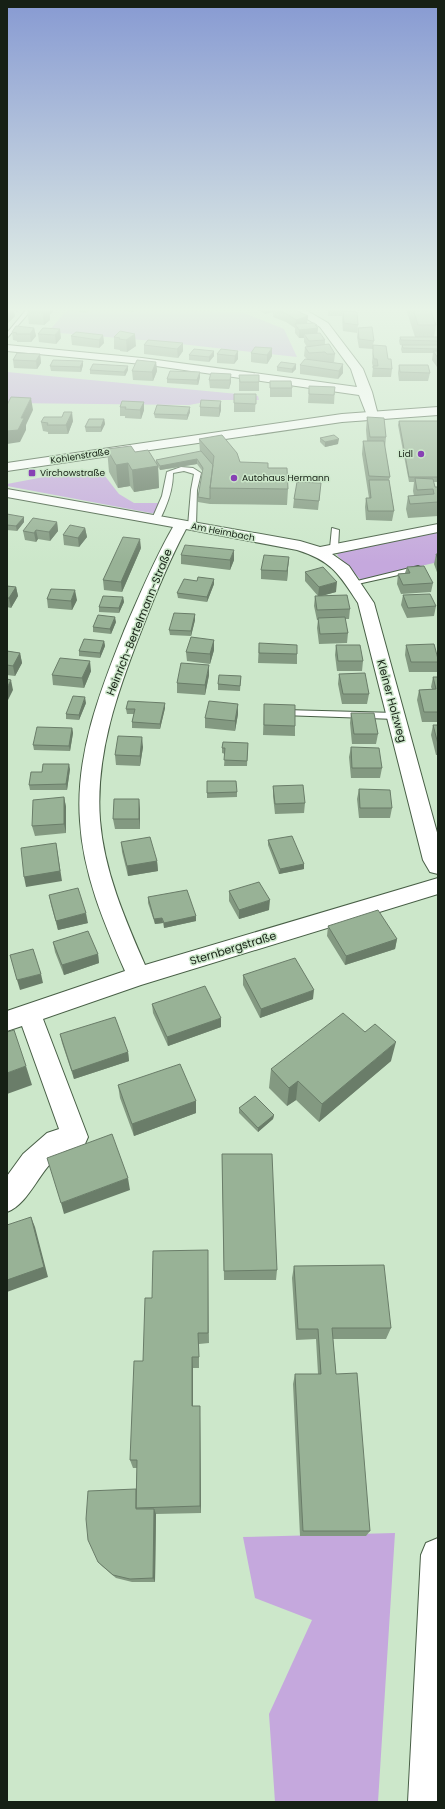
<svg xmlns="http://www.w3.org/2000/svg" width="445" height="1809" font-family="Poppins,sans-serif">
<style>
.green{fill:#c5a8dd}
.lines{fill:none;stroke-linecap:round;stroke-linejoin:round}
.service-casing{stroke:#485f46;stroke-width:2}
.minor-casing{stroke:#485f46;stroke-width:2}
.secondary-casing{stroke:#485f46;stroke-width:2}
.service{fill:#fff;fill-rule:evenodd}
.minor{fill:#fff;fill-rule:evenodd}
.secondary{fill:#fff;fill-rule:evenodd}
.wall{fill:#839981}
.shaded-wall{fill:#6a7d69}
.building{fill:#98b296;stroke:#6a7d69}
.poi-dot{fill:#8741b4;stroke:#cce7ca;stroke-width:1.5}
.labels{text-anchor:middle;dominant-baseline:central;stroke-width:3;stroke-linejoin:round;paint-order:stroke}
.far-poi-label{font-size:9px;fill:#162015;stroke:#cce7ca;text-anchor:start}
.far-street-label{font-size:9px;fill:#162015;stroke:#cce7ca}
.street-label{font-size:11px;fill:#162015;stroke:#cce7ca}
</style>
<rect width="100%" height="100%" fill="#cce7ca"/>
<path class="green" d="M68,309H172L244,313L284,329L297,357L154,341L48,332Z
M7,372L258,396L259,400H216L189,405L7,403Z
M101,471L119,494L134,503H159L156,514L7,486V484L49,476Z
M438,531V562L361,580L337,555L341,550Z
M395,1533L378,1802H275L269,1714L312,1620L255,1598L243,1537Z"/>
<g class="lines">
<g class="service-casing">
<path id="service" d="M27,309H32L7,338V333Z
M181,467L193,468L201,473L197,490L196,526L192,528L188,526L191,490L194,474L184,471L173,473C173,490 167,506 159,521L152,519L162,496L167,472Z
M332,528L339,530L338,548L334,550L330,548Z
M418,566L422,568L421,570L353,585L349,583Z
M285,710L396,713L401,716L396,719L282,715L280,713Z"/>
</g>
<g class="minor-casing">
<path id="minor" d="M291,309H304L328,323L363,369L372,392L378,415L376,418H368L359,395L142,364L7,351V345L142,358L357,387L351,369L320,327Z
M7,489L300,541L320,547L438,524V532L332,554L349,566L374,603L438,836V874L430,872L423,860L358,603C339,574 332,561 297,550L186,529C169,561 155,595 142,629C118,690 95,754 100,820C104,871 125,919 145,965L438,878V894L141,985L43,1019L88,1137L84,1146C78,1148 69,1149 64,1152C40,1166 31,1203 7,1212V1176L23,1154L47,1133L59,1129L22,1026L7,1031V1011L125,971C104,923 83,874 80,821C75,755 100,691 124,631C139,596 154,560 173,527L7,497Z
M438,1538V1802H408L421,1555L426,1543Z"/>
</g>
<g class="secondary-casing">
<path id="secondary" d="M438,407V415L342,422L7,471V463L342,414Z"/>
</g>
<use href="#service" class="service"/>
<use href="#minor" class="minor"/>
<use href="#secondary" class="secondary"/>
</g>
<path class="wall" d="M7,309H19L17,312L14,311L15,316L8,323H7Z
M27,309H54L51,314H50V320L44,325L29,324Z
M79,309H90L87,313L79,312Z
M123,309H135L134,312L123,311Z
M256,309H293L308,316L307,323L317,327L318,328L317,333L325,340V345L335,354L334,362H331L343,364V373L338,379L300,374V365L307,359L304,356L305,347H307L304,342V338H299L295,333V328L286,322L273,317V312L265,314Z
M328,309H343L342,316H328Z
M406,309H430L436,325L434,337H438V345H400L399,341L400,337H415Z
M343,311L358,325L357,333L343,331L342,319Z
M34,328L36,336L31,342H17V341L13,340L12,332Z
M43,328L61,338L56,344L39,342L38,334Z
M358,328L374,341L373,345L388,359L392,369L391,377H372L373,367L372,363L373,349L359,348L357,337Z
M120,331L136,346L127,352L120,351V350L114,349V337Z
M103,335L104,343L99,348L72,345L71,336Z
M148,340L183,351L178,358L144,354V345Z
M402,345H438V367H437L432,360L433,353H402L401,349Z
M272,348V356L267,364L251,362V353Z
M238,351V359L234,364L217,363V354Z
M40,354L41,363L37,369L14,368L13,360Z
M189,355L214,356L209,362L189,360Z
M156,362L157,371L153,381L133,380L132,371Z
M83,365L81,372L51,371L50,366Z
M399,365L430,373L428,381H399L398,373Z
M277,367L296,369L292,373L277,371Z
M90,370H128L125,376L90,374Z
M200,372V377L198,385L167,383V379Z
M231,374V382L229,389L210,388L209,380Z
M239,375L259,382V391H239Z
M270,381L292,388V397H270Z
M309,386L335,387L334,404L308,403Z
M256,394L255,412H234V403Z
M221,401V410L219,417L200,416V407Z
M144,402V410L141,419L125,418V416H120V407Z
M190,412L187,420L155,418L154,414Z
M367,417L386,437L385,448L390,477L389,480L394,511L392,521L366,520L365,507L366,498H369L362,454L363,441H367L366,430Z
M104,419L105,424L101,432H86L85,427Z
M73,421L68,434H48V432L43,431L41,422Z
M399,421H438V482H433L435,487H438V516L408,518L406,509L408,496H414L413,491L414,482H409L398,425Z
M320,438L338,444L325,447L320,442Z
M199,439L240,462L268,468L288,489L287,505L210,504L198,502V497L203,472L197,464L160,470L158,467L159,488L134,492L130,486L118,488L109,472L107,449L135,452L156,463V460L200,452Z
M320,493L318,510L293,508L294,499Z
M7,514L24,522L17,531L7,530Z
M57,522L58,531L50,541L38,539L36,542L25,540L23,531Z
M85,528L87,537L79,547L64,545L63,535Z
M141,548L122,592L104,590L103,580Z
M436,554H438V575L434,564Z
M181,555L234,560L230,570L181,564Z
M289,557L287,581L261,579V570Z
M407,567L433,583L431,592L401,594L397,584L398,574L405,573Z
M305,572L336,592L320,596L350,609L349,619H345L348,633L347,643L319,644L317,628L318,620H317L314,606L315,596H318L305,581Z
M214,584L207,602L178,598L177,593Z
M7,586L16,587L18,596L11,608L7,607Z
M403,595L436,606L434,616L407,618L401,605Z
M123,597L124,602L119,613L99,612V607Z
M47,599L77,600L72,610L48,608Z
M195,614V620L191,636L170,635L169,630Z
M116,622L111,634L93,632V627Z
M214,640V650L210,664L187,661L186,652Z
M104,641L105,646L100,658L79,656V651Z
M259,643L297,654V664L258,663Z
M336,645L363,661L362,671H337L335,655Z
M406,645L438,659V666L437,672H409L405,655Z
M7,651L20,653L22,663L15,676L7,675Z
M91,671L84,688L53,685L52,675Z
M339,674L369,694L367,704H342L338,684Z
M209,675L205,695L177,693V683Z
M241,676L240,691L218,690V684Z
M433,677H438V722H422L417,700L419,690L432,689L431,687Z
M86,703L79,720L66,719V714Z
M238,704V714L235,731L205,728V718Z
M264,704L295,726V736L263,735Z
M165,708L160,729L132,728V722L134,714H127L126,709Z
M351,713L378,734L376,744H352L350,723Z
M433,725H438V755H436L431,735Z
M72,728L73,733L70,751L34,750L33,745Z
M248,743L247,766H224L225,754L222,753V748Z
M143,747L140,766L116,765L115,755Z
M351,747L382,768L380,778H351L349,757Z
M70,769L67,790H30L29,785L42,772Z
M207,781L237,792V797L207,798Z
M273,786L305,803L304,813L275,814L273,796Z
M359,789L392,808L390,818H359L357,799Z
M64,797L66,807V833L35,836L32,826Z
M140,809V829H115L113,819Z
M268,840L304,864V869L279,874L268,845Z
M121,842L157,861L158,871L128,876L122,852Z
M229,891L269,910L239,919L229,901Z
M49,895L88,923L58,930L51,905Z
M148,897L196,916V921L164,928L163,923L155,924L148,903Z
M328,926L397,939L395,949L345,965L327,936Z
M53,942L98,954L99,963L64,975L55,952Z
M243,975L313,999L260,1018L243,985Z
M152,1004L221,1027L168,1046L153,1013Z
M60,1034L128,1052L129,1061L74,1079L62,1043Z
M391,1061L319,1122L296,1100L287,1106L269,1088L271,1069Z
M118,1085L196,1101V1113L134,1136L120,1098Z
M239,1108L274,1115L273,1119L258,1132L239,1113Z
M222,1154L277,1270L276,1280H224Z
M208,1262L209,1343L199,1344V1368H193V1406H200V1415L201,1513L156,1514L155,1582H132L116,1578L102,1566L98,1562L136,1489L137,1468H133L130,1460L152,1298Z
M294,1266L391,1328L386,1339H333L336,1374L370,1531L366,1536H300L293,1384L295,1374H318L316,1339L296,1340L292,1278Z"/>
<path class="shaded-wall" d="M12,309H14L15,316L8,323L7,315Z
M42,309H49L50,320L44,325Z
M50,309H54L51,314Z
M266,309H273V312L265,314Z
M308,316L307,324L295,325L296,320Z
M315,325H317V328H318L317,337L304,334V338H299V330Z
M34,328L36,336L31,342L30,334Z
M60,329L61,338L56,344L55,335Z
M135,334L136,346L127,352L126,340Z
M103,335L104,343L99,348V340Z
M183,343V351L178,358L177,349Z
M272,348V356L267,364V355Z
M214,351V356L209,362V357Z
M238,351V359L234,364L235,356Z
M40,354L41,363L37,369L36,361Z
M83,361V365L81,372L80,367Z
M156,362L157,371L153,381L152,372Z
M296,364V369L292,373V369Z
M343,364V373L338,379L339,371Z
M128,366V370L125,376L124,372Z
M200,372V377L198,385L197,380Z
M231,374V382L229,389L230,380Z
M31,398L33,410L26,425V430L20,442L7,444V431L21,418Z
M221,401V410L219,417V408Z
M144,402V410L141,419L140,410Z
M190,407V412L187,420V415Z
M72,412L73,421L68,434L66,425Z
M104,419L105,424L101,432V427Z
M339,439L338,444L325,447V442Z
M197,459V464L160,470V466Z
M128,463L130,486L118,488L116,465Z
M158,466L159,488L134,492L132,470Z
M24,517V522L17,531L16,526Z
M57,522L58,531L50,541L49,532Z
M85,528L87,537L79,547L78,538Z
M36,530L38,539L36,542L34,533Z
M140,539L141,548L122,592L121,582Z
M234,550V560L230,570V560Z
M289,557L288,567L287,581V571Z
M214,579V584L207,602V597Z
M337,582L336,592L318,597L319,587Z
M16,587L18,596L11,608L9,598Z
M75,590L77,600L72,610L71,601Z
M123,597L124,602L119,613V608Z
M195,614V620L191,636V631Z
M115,617L116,622L111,634L110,629Z
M214,640V650L210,664V654Z
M104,641L105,646L100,658V653Z
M20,653L22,663L15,676L13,666Z
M90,661L91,671L84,688L82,678Z
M209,665V675L205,695V685Z
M11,680L13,690L7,702V688Z
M85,697L86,703L79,720V715Z
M165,703V708L160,729V724Z
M238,704V714L235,731V721Z
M72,728L73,733L70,751L69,746Z
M142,737L143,747L140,766V756Z
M69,764L70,769L67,790L66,784Z
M64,797L66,807V833L64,824Z
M139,799L140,809V829L139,819Z
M56,843L62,881L26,887L24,877Z
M157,861L158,871L128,876L127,866Z
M304,864V869L279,874L280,869Z
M270,900L269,910L239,919V910Z
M86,913L88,923L58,930L56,921Z
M196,916V921L164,928V923Z
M162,918L163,923L155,924L154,919Z
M397,939L395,949L345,965L346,956Z
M98,954L99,963L64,975L62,965Z
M41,974L43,983L20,990L17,980Z
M314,990L313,999L260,1018L261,1009Z
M221,1018V1027L168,1046L167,1037Z
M396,1042L391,1061L319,1122L322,1104Z
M128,1052L129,1061L74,1079L72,1071Z
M26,1066L32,1085L7,1094V1073Z
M298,1081L296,1100L287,1106L289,1088Z
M196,1101V1113L134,1136L132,1124Z
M274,1115L273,1119L258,1132V1128Z
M128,1178L130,1190L64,1214L61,1203Z
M31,1217L35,1227L48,1277L7,1292V1280Z
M192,1357L193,1368V1415L192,1406Z
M200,1406V1415L201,1513L200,1506Z
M154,1509L156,1514L155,1582L153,1578Z"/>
<path class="building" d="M7,309H12L7,315Z
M274,309H293L308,316L296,320L287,314Z
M413,309H430L436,325H418Z
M343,311L357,312L358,325L344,323Z
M314,323L317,325H315L318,328L299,330L295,324Z
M16,326L34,328L30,334H16L17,333L12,332Z
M372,327L374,341L359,339L358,328Z
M43,328L60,329L55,335L38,334Z
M120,331L135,334L126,340L119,339L120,338L114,337Z
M76,332L103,335L99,340L71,336Z
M320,333L325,340L309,341L304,334Z
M400,337H438V341L401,340Z
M148,340L183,343L177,349L144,345Z
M329,344L335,354H327L325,352L309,353L305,347Z
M373,345L386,346L388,359H391L392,369L373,368V366H378L377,359H374L373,354Z
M402,345H438V349L403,348Z
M255,347L272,348L267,355L251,353Z
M194,349L214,351L209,357L189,355Z
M221,349L238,351L235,356L217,354Z
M433,351H438V358Z
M17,353L40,354L36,361L13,360Z
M305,359L343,364L339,371L300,365Z
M53,360L83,361L80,367L50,366Z
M137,360L156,362L152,372L132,371Z
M281,362L296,364L292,369L277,367Z
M93,364L128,366L124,372L90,370Z
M399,365H428L430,373L400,372Z
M170,371L200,372L197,380L167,379Z
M211,373L231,374L230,380H209Z
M239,375H259V382H240Z
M270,381H291L292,388H270Z
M309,386L335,387L334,395L309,394Z
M234,394H256V404L234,403Z
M11,397L31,398L21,418H24L18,430L7,431V405Z
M201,400L221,401L219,408L200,407Z
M122,401L144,402L140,410L125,409L126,407H120Z
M157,405L190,407L187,415L154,414Z
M64,412H72L66,425H47L48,423L41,422L44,417H62Z
M367,417L384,418L386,437H370Z
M89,419H104L101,427H85Z
M399,421H438V477H409Z
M222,435L237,453L240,462L268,463V468H287L288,489L210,488L214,456L199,439Z
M334,435L339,439L325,442L320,438Z
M363,441H384L390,477L369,476Z
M131,446L135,452L148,450L158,466L132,470L128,463L116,465L107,449Z
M201,451L213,465L210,488V499L198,497L203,468L197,459L160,466L156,460Z
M415,478L433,479L435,487H438V502L410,504L408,496L434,494L433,489L417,490Z
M369,480H389L394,511H368L366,498H371Z
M297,482L321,483L319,501L294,499Z
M7,514L24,517L16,526L7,525Z
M33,518L57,522L49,532L36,530L34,533L23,531Z
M70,525L85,528L78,538L63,535Z
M123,537L140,539L121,582L103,580Z
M185,545L234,550L230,560L181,555Z
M436,554H438V560Z
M264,555L289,557L287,571L261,570Z
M424,566L433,583L403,585L398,574L410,573L407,567Z
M323,567L337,582L319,587L305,572Z
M198,577L214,579L207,597L177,593L184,579L197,581Z
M7,586L16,587L9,598H7Z
M51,589L75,590L71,601L47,599Z
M430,594L436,606L408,608L403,595Z
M347,595L350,609L317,610L315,596Z
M103,596L123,597L119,608L99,607Z
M174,613L195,614L191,631L169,630Z
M98,615L115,617L110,629L93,627Z
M345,617L348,633L320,634L318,618Z
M191,637L214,640L210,654L186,652Z
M84,639L104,641L100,653L79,651Z
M259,643L297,645V654L259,653Z
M434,644L438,659V662H411L406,645Z
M336,645H360L363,661H338Z
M7,651L20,653L13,666L7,665Z
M60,658L90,661L82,678L52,675Z
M181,663L209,665L205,685L177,683Z
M365,673L369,694H343L339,674Z
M219,675L241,676L240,686L218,684Z
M433,677H438V712H424L419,690L436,689Z
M7,679L11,680L7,688Z
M73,696L85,697L79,715L66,714Z
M128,701L165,703L160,724L132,722L135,709H126Z
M209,701L238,704L235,721L205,718Z
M264,704L295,705V726L264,725Z
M351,713H374L378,734H354Z
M433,725H438V744Z
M37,727L72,728L69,746L33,745Z
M118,736L142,737L140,756L115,755Z
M223,742L248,743L247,761L224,760L225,748H222Z
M351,747L379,748L382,768H352Z
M43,764H69L66,784L29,785L31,772H42Z
M207,781H236L237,792L207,793Z
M303,785L305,803L275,804L273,786Z
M359,789L390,790L392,808H360Z
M64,797V824L32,826L33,800Z
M114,799H139V819H113Z
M292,836L304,864L280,869L268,840Z
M150,837L157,861L127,866L121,842Z
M56,843L60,871L24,877L21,848Z
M259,882L270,900L239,910L229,891Z
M78,888L86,913L56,921L49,895Z
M187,890L196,916L164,923L162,918L154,919L148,897Z
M378,910L397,939L346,956L328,926Z
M88,931L98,954L62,965L53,942Z
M33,949L41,974L17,980L10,955Z
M295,958L314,990L261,1009L243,975Z
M205,986L221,1018L167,1037L152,1004Z
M343,1013L365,1032L375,1024L396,1042L322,1104L298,1081L289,1088L271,1069Z
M115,1017L128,1052L72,1071L60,1034Z
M14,1030L26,1066L7,1073V1032Z
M180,1064L196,1101L132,1124L118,1085Z
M255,1096L274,1115L258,1128L239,1108Z
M112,1134L128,1178L61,1203L47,1158Z
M222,1154H272L277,1270L224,1271Z
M31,1217L44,1267L7,1280V1225Z
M208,1250V1333H198L199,1357H192V1406H200V1506L136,1508L137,1460H130L134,1361H143L145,1298H152L153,1251Z
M384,1265L391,1328H332L336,1374L357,1373L370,1531H303L295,1374H321L318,1329H298L294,1266Z
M136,1489V1509H154L153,1578L130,1579L113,1575L98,1562L88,1540L86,1519L88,1491Z"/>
<linearGradient id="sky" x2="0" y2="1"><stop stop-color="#879ad2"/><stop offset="0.55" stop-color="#e8f4e7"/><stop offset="1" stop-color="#e8f4e7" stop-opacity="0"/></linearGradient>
<rect width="445" height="563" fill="url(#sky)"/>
<g class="poi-dot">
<circle cx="421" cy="454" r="4"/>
<rect x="28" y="469" width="8" height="8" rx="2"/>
<circle cx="234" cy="478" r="4"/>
</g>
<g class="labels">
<g class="far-poi-label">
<text x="413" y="454" text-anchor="end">Lidl</text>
<text x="40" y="473">Virchowstraße</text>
<text x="242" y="478">Autohaus Hermann</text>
</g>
<g class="far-street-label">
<text transform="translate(80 456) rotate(-9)">Kohlenstraße</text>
<text transform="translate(223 532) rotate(11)">Am Heimbach</text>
</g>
<g class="street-label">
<text transform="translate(139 622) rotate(-68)">Heinrich-Bertelmann-Straße</text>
<text transform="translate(392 701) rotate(75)">Kleiner Holzweg</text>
<text transform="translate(233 948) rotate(-17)">Sternbergstraße</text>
</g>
</g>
<rect width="445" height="1809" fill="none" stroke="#162015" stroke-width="16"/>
</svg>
